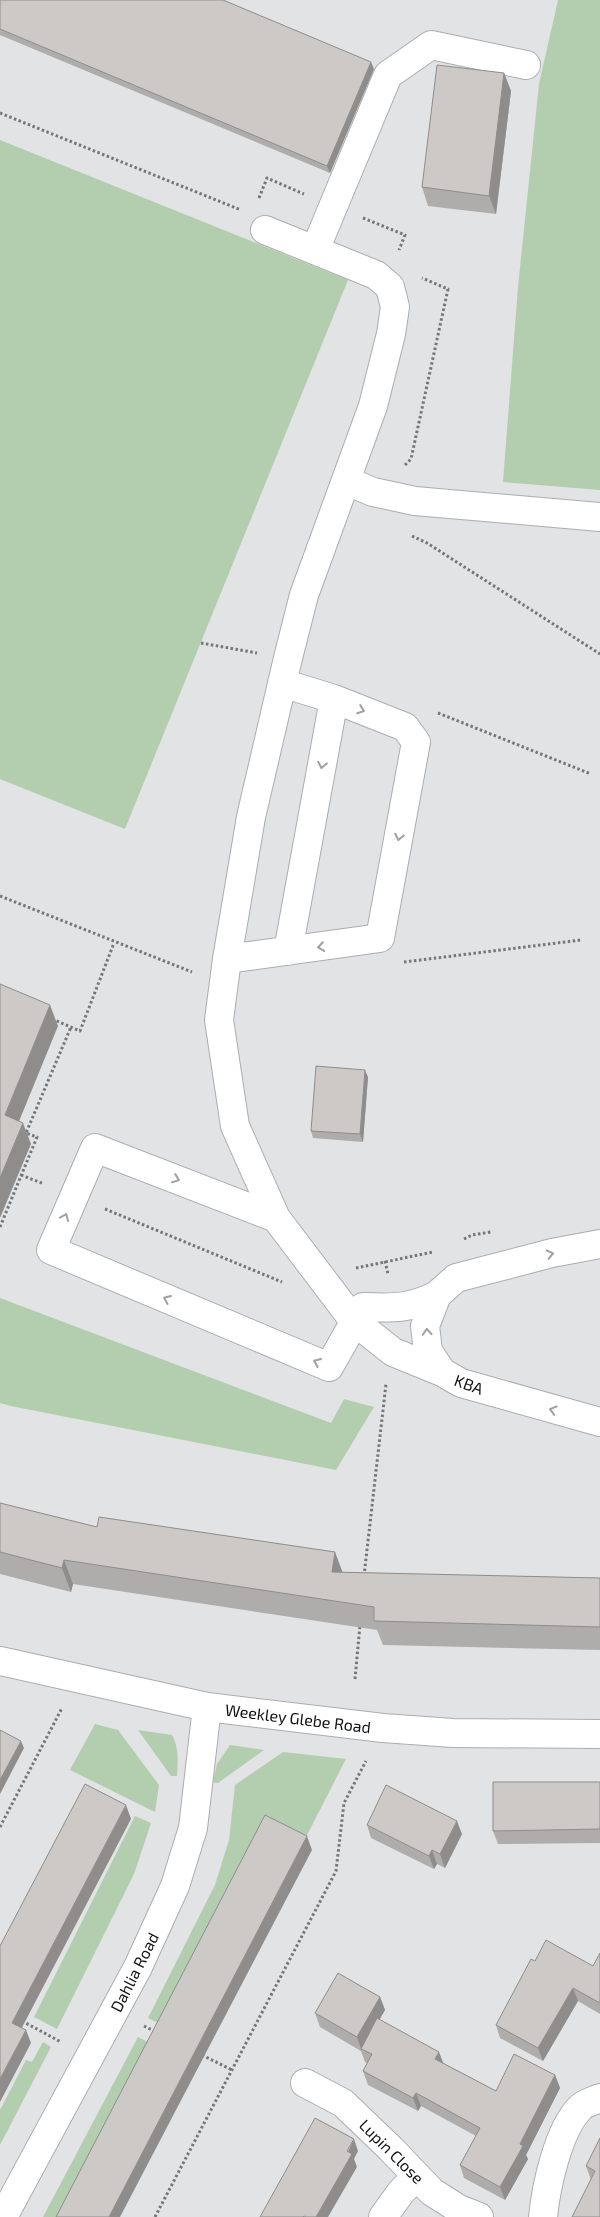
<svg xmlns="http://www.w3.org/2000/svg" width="600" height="2217" font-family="'Exo 2',sans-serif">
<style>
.green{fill:#b2ceae}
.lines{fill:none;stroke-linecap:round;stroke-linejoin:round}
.minor-casing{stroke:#abadb0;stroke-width:30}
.path{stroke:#757678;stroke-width:3;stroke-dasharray:2.5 2.5;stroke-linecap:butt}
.minor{stroke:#fff;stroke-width:28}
.wall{fill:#afadab}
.shaded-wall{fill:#8f8d8b}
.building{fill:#ccc9c7;stroke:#8f8d8b}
.oneway{stroke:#9fa0a0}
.labels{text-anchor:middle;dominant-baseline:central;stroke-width:4;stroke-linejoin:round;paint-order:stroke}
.street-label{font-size:16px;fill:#101112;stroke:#fff}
</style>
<rect width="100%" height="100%" fill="#e1e3e5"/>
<path class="green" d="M558,0H600V490L503,482L518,287L539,84Z
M0,140L348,280L125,829L0,779Z
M0,1298L331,1423L344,1399L374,1407L336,1470L11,1406L0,1403Z
M95,1724L118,1730L159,1785L155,1812L70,1770Z
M138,1730L172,1735C179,1748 178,1761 177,1776H171Z
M230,1745L264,1750L218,1783L213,1782L217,1764Z
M283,1752L346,1759L304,1841L162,2025L148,2018L215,1885L229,1840L235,1785Z
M135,1816L151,1823L134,1874L57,2029L34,2017Z
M138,2037L154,2045L64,2217H43Z
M43,2042L51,2047L0,2145V2110L26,2060L32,2062Z"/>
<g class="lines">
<g class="minor-casing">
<path id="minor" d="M265,230L376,275L390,287L395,307L391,334L373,406L304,595L288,658L251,817L227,959L219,1020L235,1126L276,1218L354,1321L393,1352L442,1372
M315,250L388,75L431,45L526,65
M347,481L373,492L415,501L600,517
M288,951L334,699
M227,959L380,938L416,742L405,727L334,699L282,683
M276,1218L95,1148L51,1250L329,1367L363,1307C393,1308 410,1309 437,1295
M600,1244L552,1253L456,1278L437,1295L425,1326L428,1351L442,1372L461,1383L600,1422
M0,1661L207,1707L383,1728L453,1733L600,1734
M305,2083L343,2103L391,2149L432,2192L459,2209L479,2217
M3,2217L138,1967L175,1886L193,1828L207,1707
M383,2217L401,2192L417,2176
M543,2217C546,2187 558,2130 580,2108C584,2103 594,2101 600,2098"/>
</g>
<path class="path" d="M0,113L241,210
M259,198L267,178L304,194
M363,218L405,235L399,250
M405,465L411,459L448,289L422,278
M412,536L427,543L600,654
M201,643L257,653
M438,713L591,774
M0,896L192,972
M404,962L581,940
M52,1019L80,1031L114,943
M21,1175L44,1184
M105,1209L282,1282
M0,1227L37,1137L26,1133L71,1027
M464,1239L472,1235L491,1232
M385,1261L388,1274
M356,1268L433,1252
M364,1576L386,1384
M355,1679L360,1625
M0,1827L62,1708
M22,2021L61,2042
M144,2026L156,2032
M202,2055L232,2070
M155,2217L336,1871L344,1803L366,1761"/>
<use href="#minor" class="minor"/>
</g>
<path class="wall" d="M0,0L374,69L330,173L0,35Z
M504,73L511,91L496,214L428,206L422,187Z
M368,1077L363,1142L313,1138L311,1131Z
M0,1503L97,1527L342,1572L600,1578V1650L383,1645L377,1630L73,1584L71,1592L0,1574Z
M600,1782V1843L498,1844L493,1831Z
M367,1825L462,1834L445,1868L437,1864L434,1869L371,1838Z
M600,1953V2014L578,2001L543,2061L500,2038L496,2025L535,1961L593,1966Z
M380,1997L385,2010L379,2020L443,2063L496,2091L555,2075L560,2088L526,2155L528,2159L505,2200L464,2178L460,2165L476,2136L421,2106L418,2111L368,2085L363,2071L367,2063L365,2062L361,2051L320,2027L315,2013Z
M600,2138V2217L591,2180L586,2166Z"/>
<path class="shaded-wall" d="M371,62L374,69L330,173L327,166Z
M504,73L511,91L496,214L489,196Z
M50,1005L58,1026L13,1136L5,1115Z
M365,1070L368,1077L363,1142L360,1134Z
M23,1123L31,1144L0,1218V1178Z
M335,1552L344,1576L332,1572Z
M64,1560L73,1584L71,1592L62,1568Z
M21,1741L24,1748L0,1794V1780Z
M126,1805L131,1819L17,2037L12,2023Z
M457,1821L462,1834L445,1868L440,1854Z
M307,1836L312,1850L120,2217H109Z
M432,1850L437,1864L434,1869L429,1856Z
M573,1988L578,2001L543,2061L538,2048Z
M380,1997L385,2010L362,2050L361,2049L357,2037Z
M26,2030L31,2043L0,2102V2079Z
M439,2052L444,2065L435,2059Z
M555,2075L560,2088L526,2155L528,2159L505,2200L500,2187L520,2144Z
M416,2093L421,2106L418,2111L413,2098Z
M354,2139L358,2151L354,2159L357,2167L328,2217H316Z"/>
<path class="building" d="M0,0H223L371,62L327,166L0,29Z
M437,65L504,73L489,196L422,187Z
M0,984L50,1005L5,1115L23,1123L0,1178Z
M316,1066L365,1070L360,1134L311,1131Z
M0,1503L97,1527L99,1517L335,1552L332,1572L600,1578V1627L374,1621V1607L64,1560L62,1568L0,1552Z
M0,1730L21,1741L0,1780Z
M493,1782H600V1829L493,1831Z
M85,1784L126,1805L12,2023L26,2030L0,2079V1946Z
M386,1785L457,1821L440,1854L432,1850L429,1856L367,1825Z
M265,1815L307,1836L109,2217H56Z
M546,1940L593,1966L600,1953V2003L573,1988L538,2048L496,2025L531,1959L535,1961Z
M338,1973L380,1997L357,2037L315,2013Z
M377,2018L439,2052L435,2059L496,2091L514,2054L555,2075L520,2144L523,2146L500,2187L460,2165L480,2128L416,2093L413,2098L363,2071L372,2054L361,2049Z
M315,2118L354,2139L347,2151L352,2154L316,2217H306L304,2216L303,2217H260Z
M600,2138V2217H572L595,2171L586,2166Z"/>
<defs><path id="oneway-chevron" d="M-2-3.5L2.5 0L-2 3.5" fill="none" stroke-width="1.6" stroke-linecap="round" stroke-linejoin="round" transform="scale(1.25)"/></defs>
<g class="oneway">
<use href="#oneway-chevron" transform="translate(361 710) rotate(21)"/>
<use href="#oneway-chevron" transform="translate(322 765) rotate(101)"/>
<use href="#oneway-chevron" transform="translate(399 837) rotate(101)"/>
<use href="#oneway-chevron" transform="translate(321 947) rotate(172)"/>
<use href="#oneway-chevron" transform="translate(176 1179) rotate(21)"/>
<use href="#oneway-chevron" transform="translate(65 1217) rotate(-67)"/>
<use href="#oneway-chevron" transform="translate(550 1254) rotate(-13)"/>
<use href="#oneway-chevron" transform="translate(167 1299) rotate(-157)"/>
<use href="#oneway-chevron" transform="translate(427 1332) rotate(-94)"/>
<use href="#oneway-chevron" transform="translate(317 1362) rotate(-157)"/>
<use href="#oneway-chevron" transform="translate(553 1410) rotate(-164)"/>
</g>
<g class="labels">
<g class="street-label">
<text transform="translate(469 1384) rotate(20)">KBA</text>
<text transform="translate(298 1718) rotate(7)">Weekley Glebe Road</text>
<text transform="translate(134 1972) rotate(-63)">Dahlia Road</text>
<text transform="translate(392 2151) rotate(45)">Lupin Close</text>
</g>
</g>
</svg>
